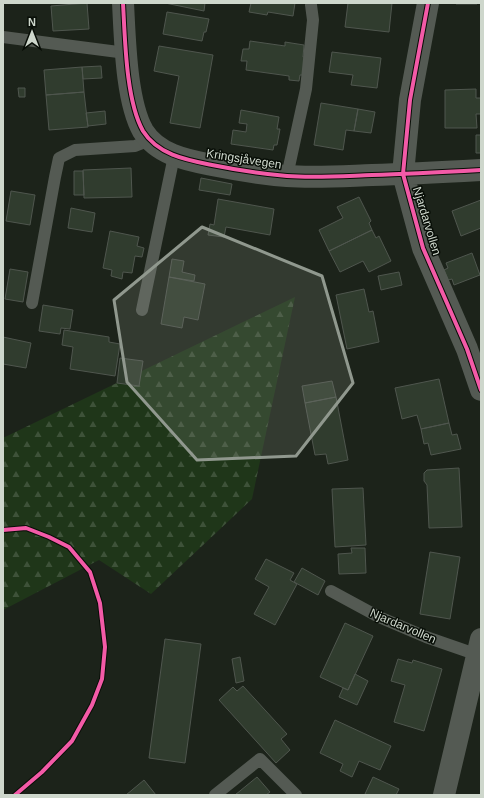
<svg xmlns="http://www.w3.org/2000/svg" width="484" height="798" font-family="Helvetica,sans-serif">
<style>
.forest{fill:url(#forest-firs)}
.building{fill:#303c2e;stroke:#4f564e}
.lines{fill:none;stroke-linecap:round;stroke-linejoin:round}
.service{stroke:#545a53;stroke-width:12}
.minor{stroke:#545a53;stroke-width:22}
.cycleway-casing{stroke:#080e07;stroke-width:6}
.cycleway{stroke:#f35aa7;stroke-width:4}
.marked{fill:#90988e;fill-opacity:0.2;stroke:#90988e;stroke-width:3;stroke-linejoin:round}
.labels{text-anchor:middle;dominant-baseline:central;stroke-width:3;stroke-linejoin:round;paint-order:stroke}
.street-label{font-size:12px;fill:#ced7cc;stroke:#080e07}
</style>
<defs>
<pattern id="forest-firs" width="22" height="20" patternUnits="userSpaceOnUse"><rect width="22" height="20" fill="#1f3619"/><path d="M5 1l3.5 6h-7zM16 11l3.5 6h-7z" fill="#3e5239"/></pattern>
</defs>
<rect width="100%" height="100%" fill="#1c231a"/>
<path class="forest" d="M295,297L252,499L151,594L99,560L3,610V437H5Z"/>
<path class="building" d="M87,3L89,29L53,31L51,6Z
M165,3H205L204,11Z
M251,3H295L293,16L268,12L267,15L249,12Z
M348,3H392L389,32L345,27Z
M456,3H477V4H456Z
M167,12L209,19L206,32H204L202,41L163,34Z
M250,41L285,46V42L304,45L303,57H305L303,75H300L299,81L289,80V76L246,70L247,61H241L243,49H249Z
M159,46L213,55L200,128L170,123L179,76L154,71Z
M332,52L381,58L377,88L351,85L353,75L329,72Z
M101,66L102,78L83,79L82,67Z
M82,67L84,92L46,95L44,70Z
M18,88H25V97H19Z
M476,89V98H481V114H476L477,128H445V90Z
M84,92L88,127L49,130L46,95Z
M321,103L358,109L354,131L346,130L343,150L314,145Z
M358,109L375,112L371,133L354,131Z
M241,110L279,117L277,129H280L277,145H274L273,150L231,144L233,130L246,132L247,124L239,123Z
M105,111L106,124L88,126L86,113Z
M476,135H481V153H476Z
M131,168L132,197L84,198L83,170Z
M74,171H83L84,195H74Z
M201,178L232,184L230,195L199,190Z
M11,191L35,195L30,225L6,221Z
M359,197L371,221L369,223L372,230L329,251L319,230L343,218L337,207Z
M218,199L274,209L270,235L226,227L224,237L208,235L210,224L214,225Z
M481,200V228L461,236L452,211Z
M71,208L95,213L92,232L68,228Z
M372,230L376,238L379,236L391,261L369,272L363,261L340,272L329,251Z
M110,231L139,237L137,246L144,248L142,257L135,256L132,273L123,272L122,279L111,276L112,270L103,268Z
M472,253L480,275L454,285L452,279L448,280L444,270L448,268L446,263Z
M172,259L184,261L182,272L195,275L194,281L169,277Z
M10,269L28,272L23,302L5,299Z
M399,272L402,285L381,290L378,276Z
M169,277L205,284L198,320L184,317L182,328L161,324Z
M364,289L369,312L373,311L379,342L347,349L336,295Z
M43,305L73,310L70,329L61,328L60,334L39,331Z
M64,330L109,337V342L120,344L115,376L70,369L73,347L62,345Z
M3,337L31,343L26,368L3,364Z
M120,358L143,361L139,386L117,383Z
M439,379L449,423L421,429L417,415L402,419L395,388Z
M332,381L336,397L305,403L302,386Z
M336,397L348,460L328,464L326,454L315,455L305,403Z
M449,423L452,435L457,434L461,449L431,455L428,443L424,444L421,429Z
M459,468L462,527L429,528L427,485L424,481V473L427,470Z
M363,488L366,545L335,547L332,489Z
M351,548H365L366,573L339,574L338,554L352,553Z
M430,552L460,557L450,619L420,614Z
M266,559L294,573L290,580L297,584L275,625L254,614L269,587L255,579Z
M302,568L325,581L318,595L294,582Z
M345,623L373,636L348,690L320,677Z
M165,639L201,644L185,763L149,758Z
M240,657L244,681L236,683L232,659Z
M398,659L412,663L413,660L442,669L424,731L394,722L405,685L391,681Z
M355,674L368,681L357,705L339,697L343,688L348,690Z
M243,686L287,734L281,739L290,750L276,763L219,700L233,687L237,691Z
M335,720L391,746L380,770L359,761L352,777L340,771L343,764L320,753Z
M257,777L270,792L266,795H235Z
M373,777L399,789L396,795H368L365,794Z
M144,780L156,795H126Z"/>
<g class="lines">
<path class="service" d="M3,37L126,53
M287,176L306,89L313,20L311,5
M32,303L55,177L59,158L75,150L135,146L150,140
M142,310L174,156
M331,591L379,617L426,637L478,655
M215,795L260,759L296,795"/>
<path class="minor" d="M123,3C125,39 126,101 143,131C158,155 187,160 212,165C237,170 262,174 287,176C315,178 344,176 372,175C408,174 445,172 481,170
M428,3L410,100L403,174L423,248L467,349L481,390
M444,795L481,639"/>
<g class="cycleway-casing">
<path id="cycleway" d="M123,3C125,39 126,101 143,131C158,155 187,160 212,165C237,170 262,174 287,176C315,178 344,176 372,175C408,174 445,172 481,170
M428,3L410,100L403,174L423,248L467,349L481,390
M3,530L26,528L49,537L69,547L90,572L100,603L105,647L102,679L92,705L72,741L42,772L15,795"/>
</g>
<use href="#cycleway" class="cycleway"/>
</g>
<path class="marked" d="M202,227L322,276L353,383L296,456L197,460L127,382L114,300Z"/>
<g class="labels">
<g class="street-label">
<text transform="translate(244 159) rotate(9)">Kringsjåvegen</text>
<text transform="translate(427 221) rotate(73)">Njardarvollen</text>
<text transform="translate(403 626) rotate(23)">Njardarvollen</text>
</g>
</g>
<rect width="484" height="798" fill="none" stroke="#ced7cc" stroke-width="8"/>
<g transform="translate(32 32)" stroke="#080e07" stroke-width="3" paint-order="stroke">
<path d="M0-3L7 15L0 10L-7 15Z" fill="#ced7cc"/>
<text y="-6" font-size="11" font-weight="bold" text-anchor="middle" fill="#ced7cc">N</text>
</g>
</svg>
